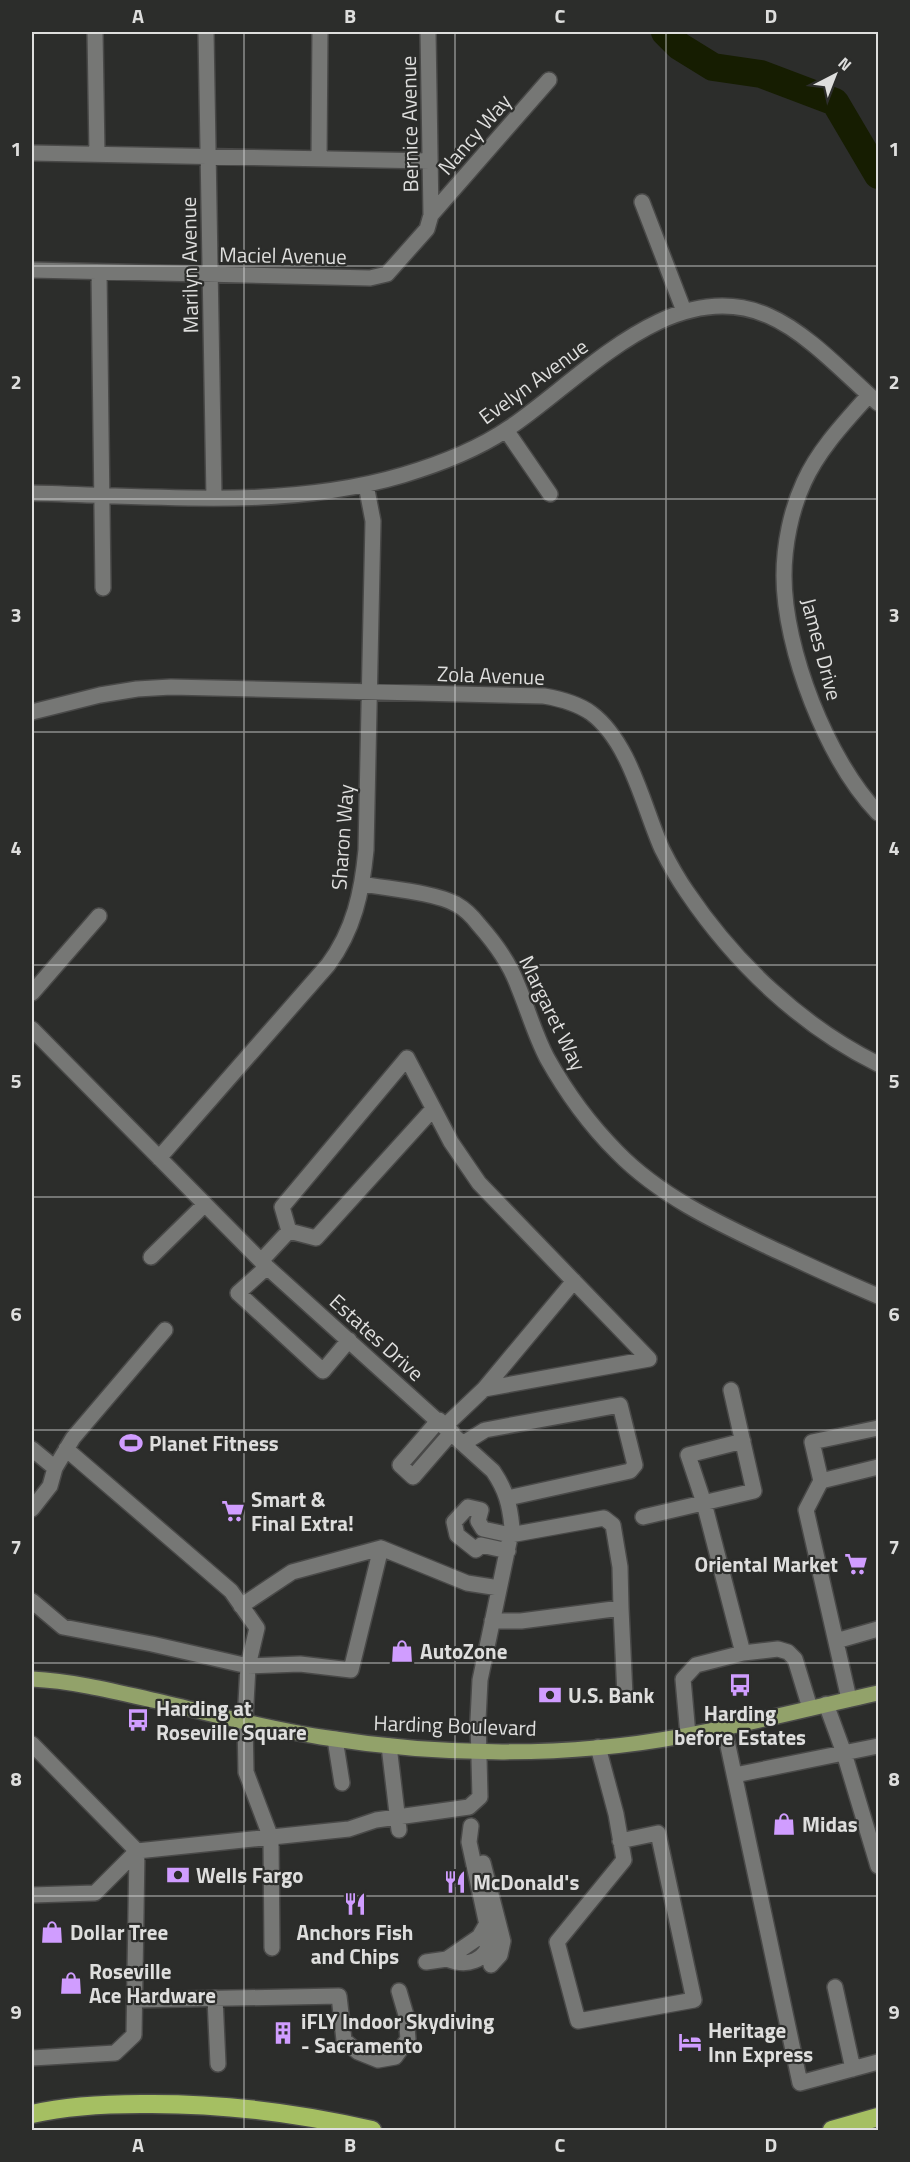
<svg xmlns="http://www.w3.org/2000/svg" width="910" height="2162" font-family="'Titillium Web',sans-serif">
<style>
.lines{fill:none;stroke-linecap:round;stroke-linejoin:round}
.river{stroke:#161d01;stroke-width:28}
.minor-casing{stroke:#494948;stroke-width:18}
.major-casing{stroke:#494948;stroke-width:18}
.highway-casing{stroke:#494948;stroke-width:21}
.minor{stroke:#767775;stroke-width:15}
.major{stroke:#92a26a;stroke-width:15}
.highway{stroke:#a5bf62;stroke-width:18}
.grid{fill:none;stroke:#dededd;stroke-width:1.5;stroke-opacity:0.55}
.labels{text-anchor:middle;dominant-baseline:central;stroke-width:4.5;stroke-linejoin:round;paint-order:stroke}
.street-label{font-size:21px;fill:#dededd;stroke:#2c2d2b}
.poi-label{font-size:21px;font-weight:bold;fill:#dededd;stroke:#2c2d2b;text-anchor:start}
.neatline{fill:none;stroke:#dededd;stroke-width:2}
.grid-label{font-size:20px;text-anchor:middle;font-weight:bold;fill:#dededd}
</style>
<rect width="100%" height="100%" fill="#2c2d2b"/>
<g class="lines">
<path class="river" d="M665,32L679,46L713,67L761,74L835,102L878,175"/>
<g class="minor-casing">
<path id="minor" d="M95,32L97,154
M206,32L214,497
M32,153L430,161
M319,159L320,32
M642,202L684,311
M431,215L549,80
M32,270L370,278L387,274L427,229L431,215L428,32
M99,272L103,588
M869,395C845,422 819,449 804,482C791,510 784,545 784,576C784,649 827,760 878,813
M506,430L550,494
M32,493C153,496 285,510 403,475C440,464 477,450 509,428C582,379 672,273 769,316C808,333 846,375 878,403
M32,712L100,695L137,689L171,687L544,696C561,699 577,703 591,713C630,742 643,806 662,849C669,863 678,879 687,892C735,963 801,1026 878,1064
M363,884C389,889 433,892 456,904C465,909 473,917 479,925C495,943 510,964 518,986C528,1010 535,1035 547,1058C566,1092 590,1125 617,1152C660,1196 716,1222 771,1248C806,1264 842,1281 878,1296
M32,993L99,916
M32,1029L267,1267L493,1471C506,1490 510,1505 512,1528L480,1680L478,1720L480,1797L469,1807L376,1820L349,1829L137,1851L95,1893L32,1895
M159,1158L328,965C354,930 362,892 366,850L373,521L366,485
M289,1231L316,1238L433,1109
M151,1257L205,1204
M261,1261L289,1231L282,1207L407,1058L451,1142L479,1183L649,1359L484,1389L445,1426
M267,1267L238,1293L323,1371L349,1340
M484,1389L574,1281
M439,1420L400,1465L413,1477L452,1432
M743,1441L688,1455L704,1503L743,1653
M464,1443L485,1430L620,1405L635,1465L630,1471L508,1498
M32,1449L55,1468
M66,1449L231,1591L257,1628L248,1666L245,1721L246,1772L271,1838L272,1948
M821,1481L878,1467
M32,1509L50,1486L55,1468L73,1438L165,1330
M643,1517L754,1491L731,1390
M508,1551L481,1545L476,1550L457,1535L454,1522L468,1507L481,1510L478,1521L483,1529L510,1535L604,1518L613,1525L620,1567L621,1608
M32,1601L63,1627L152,1644L248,1666L300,1664L351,1670L381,1548
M241,1606L292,1572L381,1548L467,1583L499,1588
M492,1621H521L621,1608L625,1696
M836,1641L878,1629
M849,1699L806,1510L821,1481L812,1442L878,1428
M826,1704L844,1753L878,1866
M724,1727L800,2083L878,2062
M688,1735L683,1679L696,1665L743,1653L778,1649L788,1652L795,1659L810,1708
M335,1739L342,1783
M32,1744L137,1851L134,2035L115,2053L32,2058
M389,1746L399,1830
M598,1747L616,1814L624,1860L557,1942L578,2021L694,2000L658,1833L620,1841
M735,1775L878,1746
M483,1863L503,1941L500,1955L491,1965
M447,1959C466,1967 487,1962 490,1939L469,1842L471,1826
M426,1962L447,1959L479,1937L486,1925
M835,1987L853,2069
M215,1998L218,2064
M134,2000L339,1996L344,2040L358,2052L378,2060L395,2057L408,2039L406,2015L399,1991"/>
</g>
<g class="major-casing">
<path id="major" d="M32,1679C71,1681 109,1690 148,1699C205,1712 263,1728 321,1737C439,1756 565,1758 683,1736C749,1724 814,1707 878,1693"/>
</g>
<g class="highway-casing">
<path id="highway" d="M32,2114C67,2106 104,2104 141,2104C221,2103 294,2112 372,2130
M832,2130L878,2117"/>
</g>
<use href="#minor" class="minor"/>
<use href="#major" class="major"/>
<use href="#highway" class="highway"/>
</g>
<path class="grid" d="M244,32V2130M455,32V2130M666,32V2130M32,266H878M32,499H878M32,732H878M32,965H878M32,1197H878M32,1430H878M32,1663H878M32,1896H878"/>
<defs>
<g id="stadium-bare" transform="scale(1.8)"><path d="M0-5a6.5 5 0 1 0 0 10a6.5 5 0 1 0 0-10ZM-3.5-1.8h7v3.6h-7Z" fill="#d09dff" stroke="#2c2d2b" stroke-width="2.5" paint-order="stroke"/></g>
<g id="supermarket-bare" transform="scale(1.8)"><path d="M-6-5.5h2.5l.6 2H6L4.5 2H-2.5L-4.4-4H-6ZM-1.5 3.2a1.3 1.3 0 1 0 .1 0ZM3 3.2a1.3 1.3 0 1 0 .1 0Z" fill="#d09dff" stroke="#2c2d2b" stroke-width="2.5" paint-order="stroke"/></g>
<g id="shop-bare" transform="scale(1.8)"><path d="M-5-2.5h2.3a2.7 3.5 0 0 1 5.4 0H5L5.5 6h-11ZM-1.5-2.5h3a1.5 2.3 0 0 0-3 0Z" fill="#d09dff" stroke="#2c2d2b" stroke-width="2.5" paint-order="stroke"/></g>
<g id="bus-bare" transform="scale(1.8)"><path d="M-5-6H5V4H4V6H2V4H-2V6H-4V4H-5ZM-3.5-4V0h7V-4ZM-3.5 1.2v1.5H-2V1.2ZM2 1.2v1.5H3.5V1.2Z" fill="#d09dff" stroke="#2c2d2b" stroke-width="2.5" paint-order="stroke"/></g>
<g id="bank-bare" transform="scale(1.8)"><path d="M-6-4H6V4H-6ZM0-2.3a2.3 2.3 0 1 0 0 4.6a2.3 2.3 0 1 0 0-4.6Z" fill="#d09dff" stroke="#2c2d2b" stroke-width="2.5" paint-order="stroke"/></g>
<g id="restaurant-bare" transform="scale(1.8)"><path d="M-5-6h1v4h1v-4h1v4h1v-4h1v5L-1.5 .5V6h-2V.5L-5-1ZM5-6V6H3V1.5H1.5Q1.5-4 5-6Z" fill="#d09dff" stroke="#2c2d2b" stroke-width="2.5" paint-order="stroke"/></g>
<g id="building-bare" transform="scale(1.8)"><path d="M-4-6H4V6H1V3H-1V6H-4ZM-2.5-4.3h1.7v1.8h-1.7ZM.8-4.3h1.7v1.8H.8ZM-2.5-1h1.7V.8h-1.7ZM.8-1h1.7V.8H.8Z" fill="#d09dff" stroke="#2c2d2b" stroke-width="2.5" paint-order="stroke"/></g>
<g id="hotel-bare" transform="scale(1.8)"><path d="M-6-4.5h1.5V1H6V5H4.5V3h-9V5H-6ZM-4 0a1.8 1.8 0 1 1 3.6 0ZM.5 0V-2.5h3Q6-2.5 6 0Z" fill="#d09dff" stroke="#2c2d2b" stroke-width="2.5" paint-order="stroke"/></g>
</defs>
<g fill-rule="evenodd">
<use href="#stadium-bare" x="131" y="1443"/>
<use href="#supermarket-bare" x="233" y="1511"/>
<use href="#supermarket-bare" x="856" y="1564"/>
<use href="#shop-bare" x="402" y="1651"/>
<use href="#bus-bare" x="740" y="1685"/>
<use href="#bank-bare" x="550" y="1695"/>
<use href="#bus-bare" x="138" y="1720"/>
<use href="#shop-bare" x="784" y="1824"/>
<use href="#bank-bare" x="178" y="1875"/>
<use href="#restaurant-bare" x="455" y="1882"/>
<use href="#restaurant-bare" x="355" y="1904"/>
<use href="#shop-bare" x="52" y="1932"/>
<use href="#shop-bare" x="71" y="1983"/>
<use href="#building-bare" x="283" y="2033"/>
<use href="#hotel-bare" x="690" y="2042"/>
</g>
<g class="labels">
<g class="street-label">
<text transform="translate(409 124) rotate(-91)">Bernice Avenue</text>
<text transform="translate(474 134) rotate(-49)">Nancy Way</text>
<text transform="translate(283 255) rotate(1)">Maciel Avenue</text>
<text transform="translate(189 265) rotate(-91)">Marilyn Avenue</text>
<text transform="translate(533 381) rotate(-36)">Evelyn Avenue</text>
<text transform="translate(822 649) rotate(75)">James Drive</text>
<text transform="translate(491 675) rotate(2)">Zola Avenue</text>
<text transform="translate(342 837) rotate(-86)">Sharon Way</text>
<text transform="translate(553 1013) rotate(64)">Margaret Way</text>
<text transform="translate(377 1337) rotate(42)">Estates Drive</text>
<text transform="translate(455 1725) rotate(2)">Harding Boulevard</text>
</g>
<g class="poi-label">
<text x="149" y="1443">Planet Fitness</text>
<text x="251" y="1499">Smart &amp;<tspan x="251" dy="24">Final Extra!</tspan></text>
<text x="838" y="1564" text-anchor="end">Oriental Market</text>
<text x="420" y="1651">AutoZone</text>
<text x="568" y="1695">U.S. Bank</text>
<text x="156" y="1708">Harding at<tspan x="156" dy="24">Roseville Square</tspan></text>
<text x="740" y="1713" text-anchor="middle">Harding<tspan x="740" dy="24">before Estates</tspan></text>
<text x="802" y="1824">Midas</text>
<text x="196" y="1875">Wells Fargo</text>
<text x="473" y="1882">McDonald's</text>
<text x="70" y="1932">Dollar Tree</text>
<text x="355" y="1932" text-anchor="middle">Anchors Fish<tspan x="355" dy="24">and Chips</tspan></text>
<text x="89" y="1971">Roseville<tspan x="89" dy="24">Ace Hardware</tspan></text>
<text x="301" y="2021">iFLY Indoor Skydiving<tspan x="301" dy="24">- Sacramento</tspan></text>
<text x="708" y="2030">Heritage<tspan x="708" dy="24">Inn Express</tspan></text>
</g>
</g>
<rect width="910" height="2162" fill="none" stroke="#2c2d2b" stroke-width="66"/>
<g transform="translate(835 75) rotate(42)" stroke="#2c2d2b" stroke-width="4.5" paint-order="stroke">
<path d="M0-4.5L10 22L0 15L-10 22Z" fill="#dededd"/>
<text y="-9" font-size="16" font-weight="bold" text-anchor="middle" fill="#dededd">N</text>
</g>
<rect x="33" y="33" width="844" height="2096" class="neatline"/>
<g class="grid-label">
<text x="138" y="23">A</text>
<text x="350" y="23">B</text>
<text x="560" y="23">C</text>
<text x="771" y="23">D</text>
<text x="16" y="156">1</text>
<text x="894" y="156">1</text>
<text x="16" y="389">2</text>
<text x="894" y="389">2</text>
<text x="16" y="622">3</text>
<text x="894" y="622">3</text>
<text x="16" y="855">4</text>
<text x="894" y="855">4</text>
<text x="16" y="1088">5</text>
<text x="894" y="1088">5</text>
<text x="16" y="1321">6</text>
<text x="894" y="1321">6</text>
<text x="16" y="1554">7</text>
<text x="894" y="1554">7</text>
<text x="16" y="1786">8</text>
<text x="894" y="1786">8</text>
<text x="16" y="2019">9</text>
<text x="894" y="2019">9</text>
<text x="138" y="2152">A</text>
<text x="350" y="2152">B</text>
<text x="560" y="2152">C</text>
<text x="771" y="2152">D</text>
</g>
</svg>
